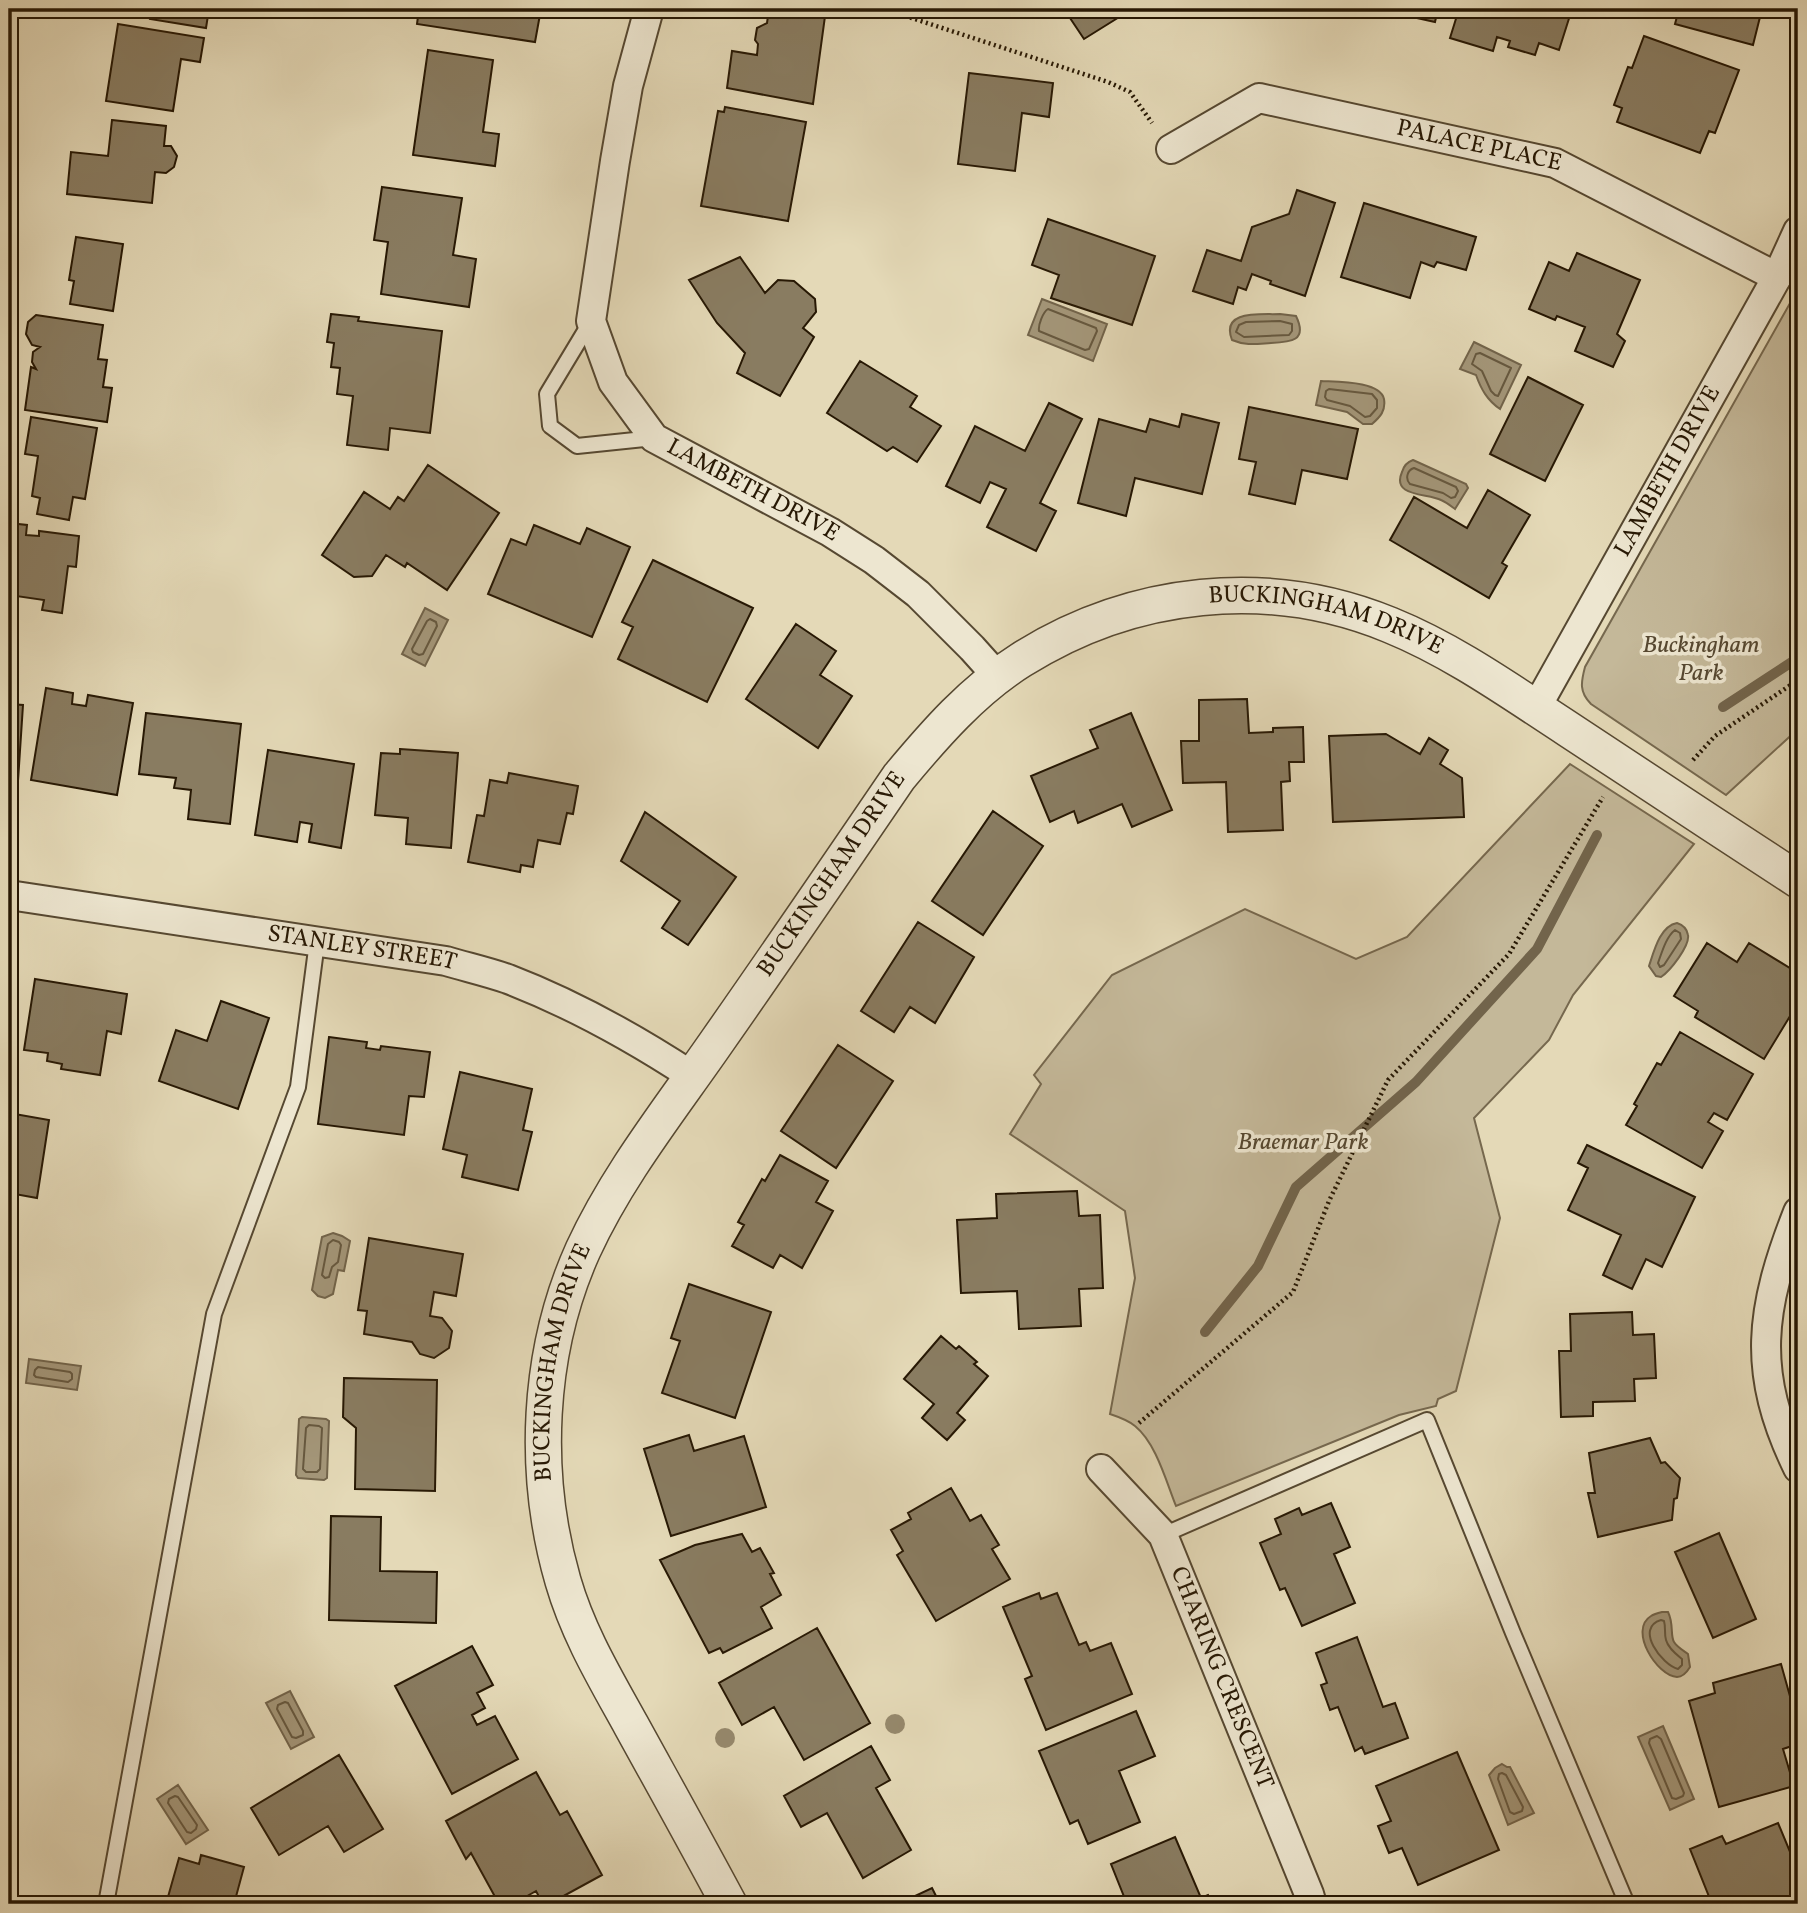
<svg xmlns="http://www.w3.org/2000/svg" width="1807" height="1913" font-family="Vollkorn,serif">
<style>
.green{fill:#c4b899;stroke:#76684e;stroke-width:2}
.water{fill:#a4977a;stroke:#72644b;stroke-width:2}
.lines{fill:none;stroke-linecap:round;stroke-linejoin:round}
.shore{stroke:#66583f;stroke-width:2}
.stream{stroke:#72644b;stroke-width:10}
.building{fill:#897c61;stroke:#271804;stroke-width:2}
.service-casing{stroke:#564831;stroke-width:18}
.minor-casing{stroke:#564831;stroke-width:32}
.tertiary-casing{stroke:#564831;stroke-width:38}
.path{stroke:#271804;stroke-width:4.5;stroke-dasharray:2 3.5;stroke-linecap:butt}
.service{stroke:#ede6d0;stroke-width:14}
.minor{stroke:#ede6d0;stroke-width:28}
.tertiary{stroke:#ede6d0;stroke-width:35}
.tree{fill:#96896d}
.labels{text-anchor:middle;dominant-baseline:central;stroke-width:7;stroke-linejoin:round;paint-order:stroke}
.street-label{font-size:24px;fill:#271804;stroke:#ede6d0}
.park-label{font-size:24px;font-style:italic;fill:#564831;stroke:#ede6d0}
</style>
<rect width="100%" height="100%" fill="#e4d9b7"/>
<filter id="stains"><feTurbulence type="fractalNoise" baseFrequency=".00286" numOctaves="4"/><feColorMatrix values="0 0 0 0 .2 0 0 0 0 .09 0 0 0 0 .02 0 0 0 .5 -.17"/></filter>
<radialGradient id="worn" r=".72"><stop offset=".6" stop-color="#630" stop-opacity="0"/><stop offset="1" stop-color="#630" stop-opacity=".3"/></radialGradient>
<path class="green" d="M1798,289V729L1726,795L1591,704C1579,692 1581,682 1585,667Z
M1570,764L1694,844L1573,995L1549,1040L1474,1118L1500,1218L1456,1391L1438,1399L1436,1406L1399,1415L1176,1506C1166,1481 1156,1443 1135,1426C1128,1420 1119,1417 1110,1414L1135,1278L1125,1211L1010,1134L1041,1084L1034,1075L1112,975L1245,909L1356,959L1407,937Z"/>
<path class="water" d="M1042,299L1107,324L1093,361L1028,335Z
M1280,314L1296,316C1308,341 1291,342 1271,343C1256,344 1246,346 1232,340C1220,309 1262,315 1280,314Z
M1474,342L1521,365L1500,409C1487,400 1481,389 1476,375L1460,369Z
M1321,381C1337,382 1380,381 1384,399C1386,411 1380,417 1372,424H1363L1347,412L1316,405Z
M1413,460L1466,484L1468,488L1455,509C1451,506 1446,502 1441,500C1427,493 1391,497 1402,472C1404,465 1407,462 1413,460Z
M425,608L448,620L425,666L402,654Z
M1677,923C1683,925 1687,928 1688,935C1690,946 1670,971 1661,977L1656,976L1649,966C1654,951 1660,926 1677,923Z
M333,1233L342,1236L350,1241L344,1271L338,1270L333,1294L325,1298L318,1296L312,1290L322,1237Z
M29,1359L81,1366L77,1390L26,1383Z
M302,1417L326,1419L329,1421L327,1478L324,1480L298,1478L296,1475L299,1419Z
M1662,1612H1668C1674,1624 1670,1635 1674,1642C1677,1647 1684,1651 1688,1654L1690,1667C1687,1672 1683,1677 1677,1677C1657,1676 1628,1630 1651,1616C1654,1614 1658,1613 1662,1612Z
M290,1691L314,1737L291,1749L266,1703Z
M1663,1726L1694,1799L1670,1810L1638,1737Z
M1502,1764L1507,1767H1510L1534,1813L1508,1825L1489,1775L1495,1768Z
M178,1785L208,1830L186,1844L157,1799Z"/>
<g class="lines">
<path class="shore" d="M1048,309L1096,328L1097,331L1089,349L1085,350L1039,331C1038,325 1043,312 1048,309Z
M1280,321L1292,324V331L1289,335L1244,337L1236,332L1239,325L1246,322Z
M1480,353L1511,368L1498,396L1495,395L1491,391L1482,371L1472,364L1476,354Z
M1329,389L1372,394L1377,400V408L1370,416L1365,417L1350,406L1327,400L1325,397L1326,391Z
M1414,468L1456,487L1458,491L1455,497L1451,498L1443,493L1410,484C1405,479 1407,470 1414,468Z
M430,619L436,622L437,626L423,654L419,655L413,652L412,649L427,621Z
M1675,930L1680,933L1681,939L1664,965L1660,967L1658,963C1662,952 1666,937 1675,930Z
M333,1240L339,1242L341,1245L338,1262L332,1267L329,1277L325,1278L322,1275L328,1244Z
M38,1367L70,1372L72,1374V1379L68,1382L36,1377L34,1375L35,1370Z
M309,1425L319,1426L322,1428L320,1469L317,1472H306L303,1469L306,1428Z
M1661,1620L1664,1621C1666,1628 1664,1633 1666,1640C1668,1648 1676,1654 1682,1659V1665L1678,1669C1662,1665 1634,1628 1661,1620Z
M285,1702L288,1703L303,1731V1735L296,1738L292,1737L277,1709L278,1705Z
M1657,1736L1661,1739L1684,1793L1683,1796L1676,1799L1672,1798L1649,1743L1650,1739Z
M1502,1773L1506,1775L1523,1807L1522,1811L1514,1814L1510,1812L1498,1779L1499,1774Z
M175,1796L178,1797L197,1825L196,1829L191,1833L187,1832L168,1803L169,1799Z"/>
<path class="stream" d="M1723,707L1798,658
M1205,1332L1258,1266L1296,1187L1416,1082L1537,949L1597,835"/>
</g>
<path class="building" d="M152,9H209L206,28L150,19Z
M419,9H541L535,42L417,24Z
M769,9H826L813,104L727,88L732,51L757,55L758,44L755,40L757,28L767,23Z
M1064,9H1132L1084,39Z
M1349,9H1438L1435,22L1381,10L1379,15Z
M1459,9H1572L1559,50L1539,43L1535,55L1508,47L1510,41L1497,37L1493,51L1450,38Z
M1679,9H1762L1753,45L1675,24Z
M118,24L204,38L200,62L181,59L173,111L106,101Z
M1644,36L1739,70L1715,133L1709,131L1700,153L1617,122L1622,108L1614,105L1628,67L1632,68Z
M428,50L493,60L483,132L499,134L495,166L413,155Z
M969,73L1053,83L1049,117L1022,113L1015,171L958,164Z
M725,107L806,122L788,221L701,206L718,111L724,112Z
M112,120L166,126L164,146H171L177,156L174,167L166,173L155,172L152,203L67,194L71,152L108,156Z
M382,187L462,198L453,255L476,259L469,307L381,294L388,242L374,240Z
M1297,190L1335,203L1305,296L1270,284L1271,281L1252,274L1246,290L1238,287L1233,304L1193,291L1207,250L1241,261L1252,227L1289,214Z
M1364,203L1476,237L1466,270L1437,262L1434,267L1421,262L1410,298L1341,277Z
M1048,219L1155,256L1132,325L1051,298L1059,275L1032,265Z
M76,237L123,244L113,311L70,304L74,281L69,280Z
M1577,253L1640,280L1617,334L1625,341L1613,367L1575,351L1585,327L1557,316L1555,320L1529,309L1549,262L1569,271Z
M740,257L765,293L778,280L794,281L815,299L816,312L803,328L814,337L780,396L737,373L745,353L717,323L689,280Z
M331,314L359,317L358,321L442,331L430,433L390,428L388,450L347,445L353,396L337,394L340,368L331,367L334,343L327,342Z
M36,315L103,325L98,359L107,360L103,387L112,388L107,422L25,410L31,367L36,369L32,362L33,352L40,347L32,345L26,334L28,322Z
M860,361L917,396L910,407L941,426L917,462L893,447L887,451L827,413Z
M1528,377L1583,405L1545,481L1490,454Z
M1049,403L1082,419L1040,503L1056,511L1036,551L987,527L1006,489L990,482L980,503L946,486L975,426L1025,451Z
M1249,407L1358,429L1347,479L1302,470L1295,504L1249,494L1256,462L1239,459Z
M1182,414L1219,423L1202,494L1135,478L1126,516L1078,503L1099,419L1146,432L1150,419L1179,427Z
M31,417L97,428L85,499L73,497L69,520L37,514L40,498L32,496L38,456L25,454Z
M428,465L499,513L447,590L407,563L405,567L386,555L372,576L354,577L322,555L364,492L390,509L398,497L404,501Z
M1488,490L1530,515L1502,563L1507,566L1489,598L1390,540L1414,497L1467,528Z
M9,523L27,525L26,535L39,536V531L79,536L76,567L68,566L62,613L42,610L44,600L9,595Z
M534,525L580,544L587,528L630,547L592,637L488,594L511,539L526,545Z
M653,560L753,608L707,702L618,659L633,627L622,622Z
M796,624L836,651L820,675L852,696L818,748L746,699Z
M46,688L73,693L72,704L86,706L88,695L133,703L117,795L31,780Z
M1247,699L1249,733L1273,732V728L1303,727L1304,762H1289L1290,781L1281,782L1283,830L1228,832L1226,782L1183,783L1181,741H1199V700Z
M9,704L23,705L18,781H9Z
M146,713L241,724L230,824L188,819L191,790L174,788L176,778L139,774Z
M1131,713L1172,810L1132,827L1122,804L1078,823L1074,811L1050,822L1031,776L1098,748L1090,730Z
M1386,734L1420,754L1429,738L1448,750L1440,764L1462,778L1464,817L1333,822L1329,736Z
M400,749L458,753L451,848L406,844L408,818L375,815L381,753L400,754Z
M268,750L354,764L341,848L309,842L312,824L300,822L297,842L255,835Z
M509,773L578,786L573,814L567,813L560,844L538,840L533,867L521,865L520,872L468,862L477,815L484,816L490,780L507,783Z
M993,811L1043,846L983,935L932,901Z
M645,812L736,877L688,945L662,928L680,901L621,861Z
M918,922L974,957L935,1023L910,1007L894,1032L861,1011Z
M1707,943L1737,962L1749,943L1798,973V1003L1764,1059L1695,1017L1698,1011L1674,996Z
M35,979L127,994L121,1034L107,1031L100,1075L61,1069L62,1064L47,1061L48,1053L24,1050Z
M221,1001L269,1018L238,1109L159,1081L176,1030L207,1041Z
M1680,1032L1753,1074L1727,1120L1714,1113L1708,1122L1723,1131L1702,1168L1626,1125L1637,1106L1634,1104L1657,1063L1661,1065Z
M329,1037L367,1042L366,1048L380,1050L381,1046L430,1052L424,1097L409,1096L404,1135L318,1124Z
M838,1045L893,1081L836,1168L781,1131Z
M460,1072L532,1089L523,1130L532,1132L518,1190L462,1177L467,1155L443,1149Z
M9,1113L49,1120L37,1198L9,1193Z
M1587,1145L1695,1197L1662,1267L1646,1259L1632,1289L1603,1275L1621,1235L1568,1210L1588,1168L1578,1163Z
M780,1155L828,1181L816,1202L833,1211L802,1268L780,1255L773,1268L732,1246L744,1225L738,1222L762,1179L765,1181Z
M1077,1191L1079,1216L1100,1215L1103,1288L1079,1289L1081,1326L1019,1329L1017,1291L961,1293L957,1220L997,1218L996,1194Z
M369,1238L463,1254L456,1296L434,1292L430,1316L442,1318L452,1331L449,1348L434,1358L420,1354L412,1342L364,1334L367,1311L358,1310Z
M689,1284L771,1312L735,1418L662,1393L680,1341L671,1338Z
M1632,1312L1633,1335L1654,1334L1656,1378L1634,1379L1635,1401L1593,1402V1416L1561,1417L1559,1351H1571L1570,1314Z
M941,1336L956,1349L959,1346L977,1362L974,1364L988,1376L957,1413L965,1420L947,1440L922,1418L934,1404L904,1379Z
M344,1378L437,1380L435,1491L355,1489L356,1428L343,1417Z
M689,1435L694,1451L744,1436L766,1507L671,1536L644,1449Z
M1650,1438L1661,1463L1665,1462L1680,1478L1677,1498L1674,1499L1672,1520L1598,1537L1588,1493H1595L1589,1453Z
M951,1488L970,1521L981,1515L999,1545L992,1549L1010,1579L936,1621L897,1555L903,1551L891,1530L911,1519L908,1513Z
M1331,1503L1350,1547L1334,1554L1355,1603L1302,1626L1285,1588L1280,1590L1260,1543L1281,1534L1275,1519L1299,1508L1302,1515Z
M331,1516L381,1517L380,1571L437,1572L436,1623L329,1620Z
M1719,1533L1756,1619L1713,1638L1675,1552Z
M742,1534L752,1552L760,1548L774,1573L770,1574L781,1595L761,1607L772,1628L723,1653L720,1648L709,1653L660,1560L695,1545Z
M1039,1593L1041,1599L1057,1593L1079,1645L1086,1642L1090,1651L1111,1643L1132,1694L1046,1730L1025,1679L1032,1676L1003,1607Z
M817,1628L870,1723L804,1760L774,1707L742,1725L719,1683Z
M1357,1637L1383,1707L1395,1703L1408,1738L1365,1754L1362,1747L1355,1751L1338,1707L1330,1710L1321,1685L1327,1683L1316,1653Z
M472,1646L493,1685L477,1693L485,1708L472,1715L477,1725L495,1716L518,1759L452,1794L395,1686Z
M1781,1664L1798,1725V1744L1783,1749L1794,1786L1719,1807L1689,1701L1715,1693L1713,1683Z
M1136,1711L1155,1756L1119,1771L1140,1822L1088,1844L1078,1820L1070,1824L1039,1751Z
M871,1746L890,1780L876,1788L911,1850L863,1878L827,1813L801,1827L784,1796Z
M1457,1752L1499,1850L1418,1885L1402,1848L1389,1853L1378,1826L1391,1821L1376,1786Z
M339,1755L383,1829L344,1852L328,1826L279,1855L251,1808Z
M536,1772L560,1815L567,1811L602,1875L549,1904H543L536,1891L513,1904H499L471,1853L466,1859L446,1821Z
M1778,1823L1798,1871V1904H1712L1690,1849L1722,1836L1726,1844Z
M1175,1837L1201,1898L1208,1895L1212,1904H1127L1111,1864Z
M201,1855L244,1867L234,1904H166L179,1858L199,1864Z
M932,1888L940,1904H898Z
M1493,1896L1526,1898V1904H1492Z"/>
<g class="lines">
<g class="service-casing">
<path id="service" d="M591,321L547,394L550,426L577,446L654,438
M1163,1535L1427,1420L1513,1633L1627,1904
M106,1904L214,1314L298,1087L317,942"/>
</g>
<g class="minor-casing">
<g id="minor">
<path id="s1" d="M649,9L628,86L615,161L591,321L613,382L654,438L830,532L874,560L918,594L972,648L998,677"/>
<path id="s2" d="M1171,149L1259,98L1555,163L1777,277"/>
<path id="s3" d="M1536,708L1777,277L1798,231"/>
<path id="s4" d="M9,895L446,961C466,967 488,972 508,979C573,1004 634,1038 692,1076"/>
<path d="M1798,1212C1760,1309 1751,1372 1798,1468"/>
<path id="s5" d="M1101,1469L1163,1535L1309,1894L1312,1904"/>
</g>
</g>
<g class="tertiary-casing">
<g id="tertiary">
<path id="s6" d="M729,1904C697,1844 664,1785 631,1725C605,1678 578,1633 563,1581C532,1474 537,1352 583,1250C618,1174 671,1108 718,1040C779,953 839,865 899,777C934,735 973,690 1021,660C1132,590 1268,575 1390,625C1454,651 1511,692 1568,729C1645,780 1721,830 1798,880"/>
</g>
</g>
<path class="path" d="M884,9L1108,82L1130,92L1152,123
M1693,760L1715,736L1798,680
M1139,1423L1293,1292L1329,1201L1388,1080L1509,954L1603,797"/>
<use href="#service" class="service"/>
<use href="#minor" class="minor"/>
<use href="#tertiary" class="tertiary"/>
</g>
<g class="tree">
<circle cx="895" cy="1724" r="10"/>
<circle cx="725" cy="1738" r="10"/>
</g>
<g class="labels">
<g class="street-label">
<text stroke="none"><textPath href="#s2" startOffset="327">PALACE PLACE</textPath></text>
<text stroke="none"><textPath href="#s3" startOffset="271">LAMBETH DRIVE</textPath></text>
<text stroke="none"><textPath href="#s1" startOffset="564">LAMBETH DRIVE</textPath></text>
<text stroke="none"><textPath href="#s6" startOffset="1762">BUCKINGHAM DRIVE</textPath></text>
<text stroke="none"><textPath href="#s6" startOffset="1153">BUCKINGHAM DRIVE</textPath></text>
<text stroke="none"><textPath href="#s4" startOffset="357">STANLEY STREET</textPath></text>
<text stroke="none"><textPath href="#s6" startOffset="586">BUCKINGHAM DRIVE</textPath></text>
<text stroke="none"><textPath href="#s5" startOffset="245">CHARING CRESCENT</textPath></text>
</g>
<g class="park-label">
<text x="1701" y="646">Buckingham<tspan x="1701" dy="28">Park</tspan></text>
<text x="1303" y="1143">Braemar Park</text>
</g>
</g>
<rect width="1807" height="1913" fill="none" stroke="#e4d9b7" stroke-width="35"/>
<rect x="10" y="10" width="1786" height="1892" fill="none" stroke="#271804" stroke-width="3.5"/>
<rect x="18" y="18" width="1772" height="1878" fill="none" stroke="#271804" stroke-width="2"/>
<rect width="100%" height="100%" filter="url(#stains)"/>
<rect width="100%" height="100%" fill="url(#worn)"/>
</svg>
